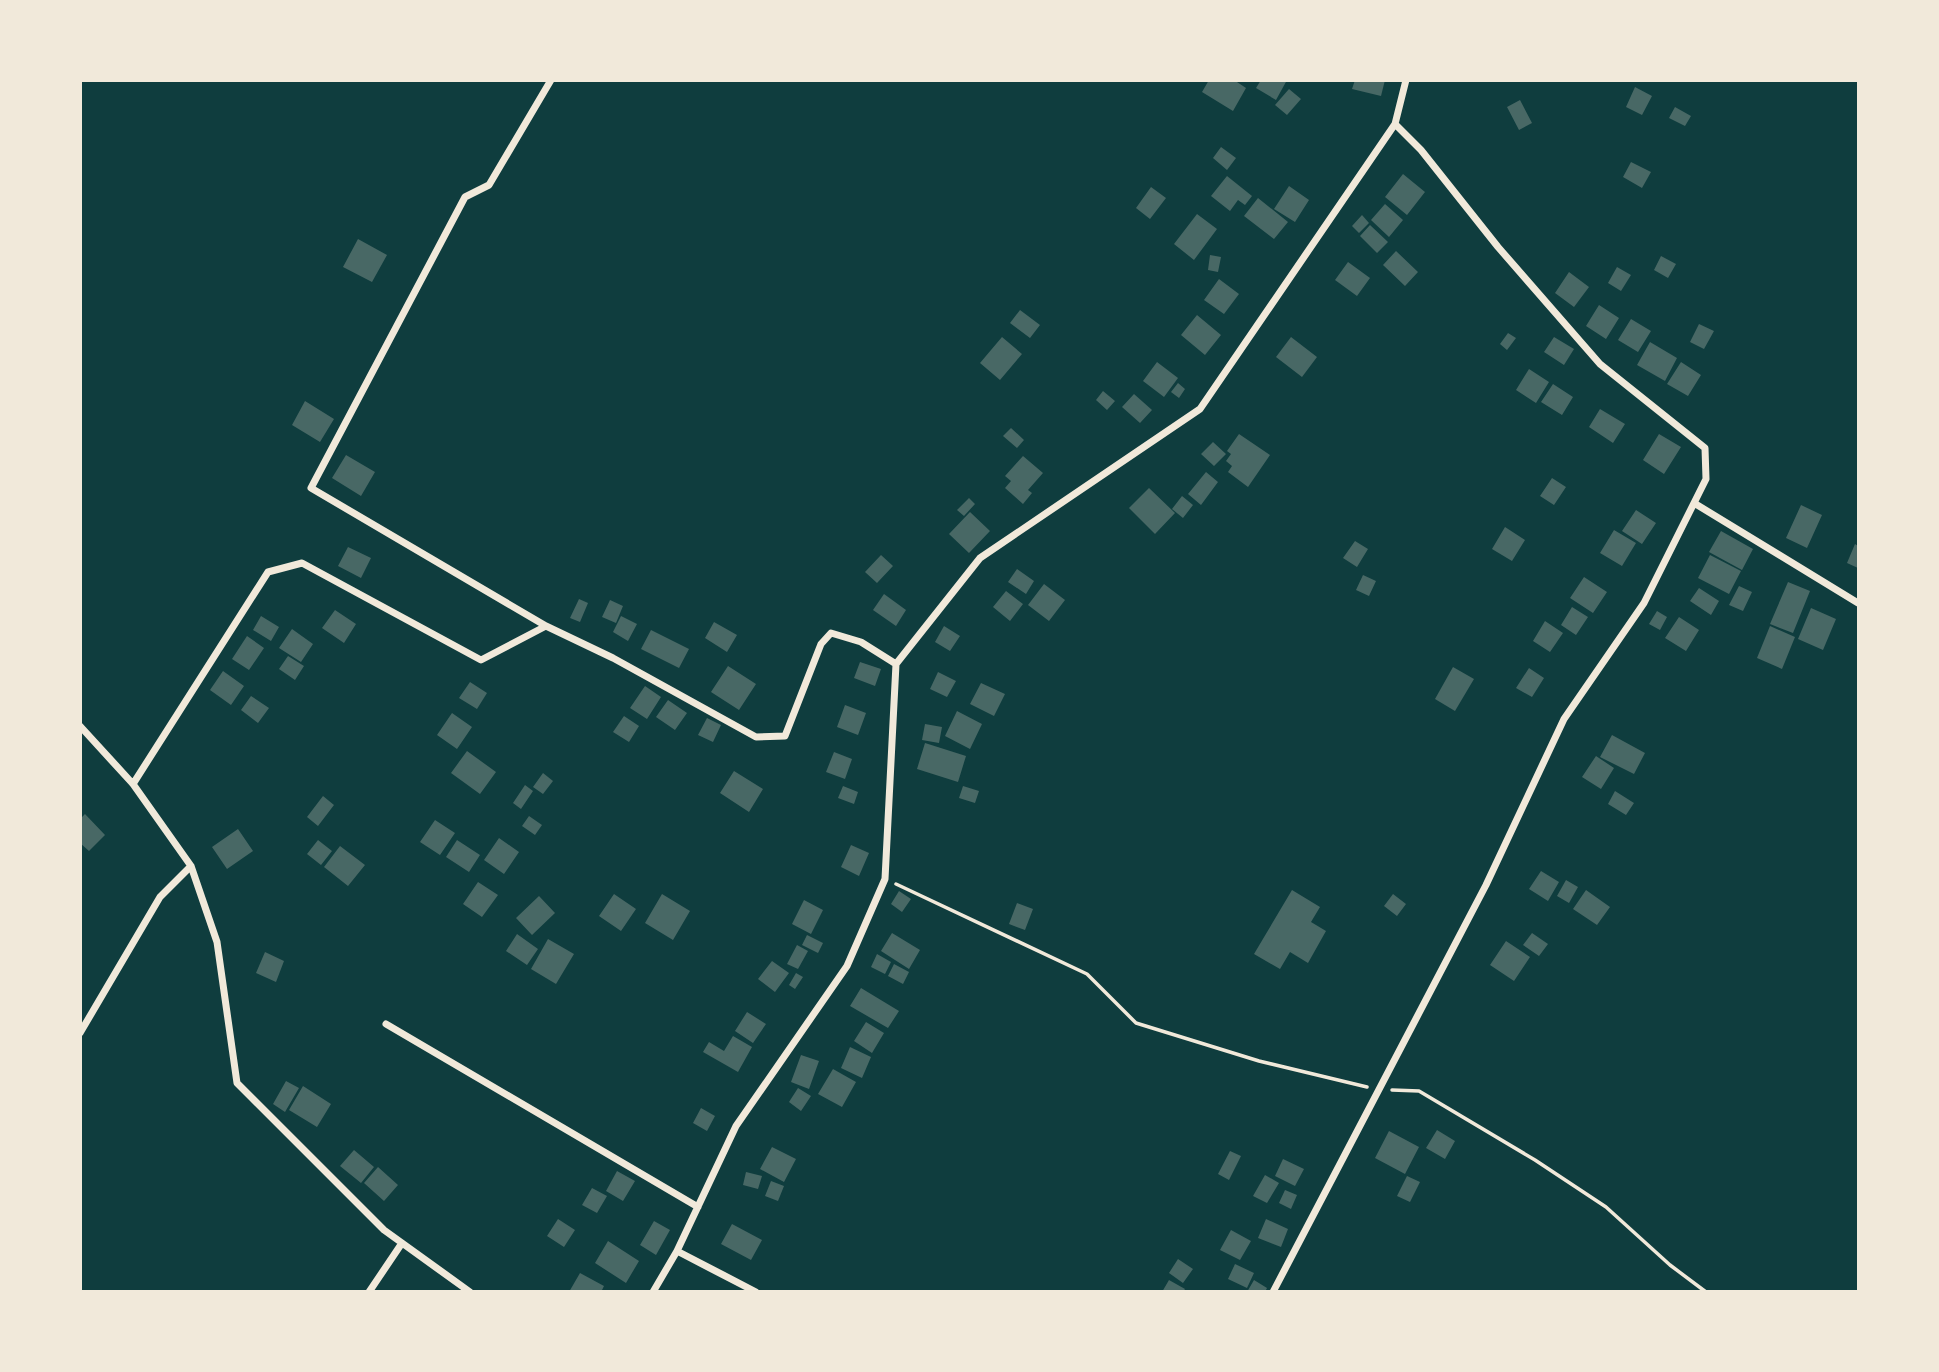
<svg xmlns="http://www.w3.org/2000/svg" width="1939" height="1372" font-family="'Source Serif 4',serif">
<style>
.building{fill:#486865}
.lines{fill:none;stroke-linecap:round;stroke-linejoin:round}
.path{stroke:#f1e9da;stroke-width:3.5}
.minor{stroke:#f1e9da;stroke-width:7}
</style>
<rect width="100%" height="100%" fill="#0f3d3e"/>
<path class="building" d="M1209,80H1234L1246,88L1233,111L1202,92Z
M1261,80H1287L1276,100L1256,88Z
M1355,80H1385L1381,96L1352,89Z
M1635,87L1652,96L1642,115L1626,107Z
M1289,89L1301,99L1287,115L1275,105Z
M1520,100L1532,123L1519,130L1507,107Z
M1675,107L1691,116L1685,126L1669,118Z
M1221,147L1236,158L1227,170L1213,158Z
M1631,162L1651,172L1642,188L1623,177Z
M1403,174L1425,192L1407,215L1385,197Z
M1227,176L1252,196L1245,205L1238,200L1230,211L1211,196Z
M1289,186L1309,200L1295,222L1274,209Z
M1151,187L1166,198L1150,219L1136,208Z
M1258,198L1288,222L1274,239L1244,216Z
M1385,204L1403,220L1389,237L1371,220Z
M1197,214L1217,229L1194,260L1174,244Z
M1362,215L1369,223L1359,233L1352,226Z
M1370,225L1388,242L1377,253L1360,236Z
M358,239L387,255L372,282L343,267Z
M1396,251L1418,272L1405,286L1383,265Z
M1210,255L1221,257L1218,272L1208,270Z
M1661,256L1676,264L1668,278L1654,270Z
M1348,262L1370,278L1357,296L1335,280Z
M1617,267L1631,275L1621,291L1608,283Z
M1569,272L1589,287L1574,307L1555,293Z
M1219,279L1239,294L1224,314L1204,300Z
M1599,305L1619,318L1606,339L1586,326Z
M1020,310L1040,325L1030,338L1010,323Z
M1197,315L1221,335L1205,355L1181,335Z
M1631,319L1651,331L1638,352L1618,340Z
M1699,324L1714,331L1704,349L1690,342Z
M1508,333L1516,338L1507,350L1500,344Z
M1002,337L1022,354L1000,380L980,363Z
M1291,337L1317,357L1302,377L1276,357Z
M1554,337L1574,349L1564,365L1544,352Z
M1650,342L1677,358L1665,381L1637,365Z
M1157,362L1178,378L1164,397L1143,381Z
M1681,362L1701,375L1688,396L1667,384Z
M1529,369L1549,382L1536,403L1516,390Z
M1178,383L1185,389L1179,398L1171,392Z
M1553,384L1573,397L1562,415L1541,402Z
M1103,391L1115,401L1107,410L1096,400Z
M1134,394L1152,410L1140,423L1122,407Z
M305,401L334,419L320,442L292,425Z
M1600,409L1625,424L1613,443L1589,427Z
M1011,428L1024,440L1017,448L1003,436Z
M1239,434L1270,455L1248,487L1228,472L1232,466L1226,461L1231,454L1227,451Z
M1659,434L1681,447L1664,474L1643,460Z
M1213,442L1226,454L1214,466L1201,454Z
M346,455L375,472L361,496L332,478Z
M1023,456L1043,473L1028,490L1032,493L1023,504L1005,488L1011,481L1005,476Z
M1206,472L1218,482L1201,505L1188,494Z
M1552,478L1566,487L1554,505L1540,496Z
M1149,488L1175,513L1155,534L1129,508Z
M1182,496L1193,505L1183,518L1172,509Z
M969,498L975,504L964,516L957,510Z
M1801,505L1822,515L1807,548L1786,538Z
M1636,510L1656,523L1642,544L1622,531Z
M970,512L990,531L969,553L949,534Z
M1505,527L1525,540L1512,561L1492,549Z
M1614,530L1636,543L1622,566L1600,553Z
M1721,531L1753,549L1742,570L1709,552Z
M1355,541L1368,549L1357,567L1343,558Z
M1855,544L1858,546V568L1847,563Z
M348,547L371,558L361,578L338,566Z
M881,555L893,566L877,583L865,572Z
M1710,555L1741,571L1729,594L1698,578Z
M1017,569L1034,581L1026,594L1008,582Z
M1363,575L1376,581L1369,596L1356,590Z
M1584,577L1607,592L1593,613L1570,598Z
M1788,582L1810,591L1793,633L1770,624Z
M1044,584L1065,600L1049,621L1028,605Z
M1739,586L1752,592L1743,611L1729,605Z
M1699,588L1719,601L1711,615L1690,601Z
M1006,591L1023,604L1010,621L993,607Z
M884,594L906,610L896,626L873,610Z
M579,599L588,603L580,622L570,618Z
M610,600L623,606L616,623L602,617Z
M1572,607L1588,617L1576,635L1561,625Z
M1811,608L1836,619L1823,650L1798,639Z
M335,610L356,624L344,643L322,628Z
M1657,611L1667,617L1660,630L1649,624Z
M261,616L279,627L271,641L253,630Z
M621,616L637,624L628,641L613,632Z
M1679,617L1699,630L1686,651L1665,638Z
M1545,621L1563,633L1550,652L1533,641Z
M714,622L737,635L727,652L705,638Z
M944,626L960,636L950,651L935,642Z
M1770,626L1795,637L1782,669L1757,658Z
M292,629L313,644L301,662L279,648Z
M651,630L689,649L679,668L641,649Z
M247,636L264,648L249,670L232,659Z
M288,656L304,666L295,680L279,669Z
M860,662L881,669L875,686L854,678Z
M728,666L756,684L739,710L711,692Z
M1453,667L1474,679L1455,711L1435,699Z
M1529,668L1544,678L1532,697L1516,688Z
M223,671L244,686L231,705L210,690Z
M938,672L956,681L947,697L930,689Z
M470,682L487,693L477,709L459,698Z
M981,683L1005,694L994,716L970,704Z
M645,686L661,697L647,719L630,708Z
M251,696L269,708L258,723L241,710Z
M668,700L687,713L675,730L656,717Z
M845,705L866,713L858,735L837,727Z
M957,711L982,724L970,749L945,736Z
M452,713L472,727L457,749L437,735Z
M624,716L639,726L629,742L613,732Z
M707,718L721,725L713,742L698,735Z
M925,724L942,727L939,743L922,740Z
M1612,735L1645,753L1634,774L1600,757Z
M925,743L966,756L958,782L917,769Z
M467,751L496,772L480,794L451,773Z
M834,752L852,759L845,779L826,772Z
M1596,756L1614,768L1601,789L1582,777Z
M734,771L763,789L749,812L720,793Z
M543,773L553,781L543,794L533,787Z
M525,785L533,791L521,809L513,803Z
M843,786L858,792L854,804L838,798Z
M963,786L979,791L975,803L959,798Z
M1615,791L1634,803L1626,815L1608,804Z
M323,796L334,805L318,826L307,817Z
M85,814L105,835L89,851L80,843V819Z
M529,816L542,825L535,835L522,826Z
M435,820L455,833L440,855L420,842Z
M238,829L253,851L227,869L212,847Z
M499,838L519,852L504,874L484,860Z
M318,840L332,851L321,865L307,854Z
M457,840L480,855L469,872L446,857Z
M851,845L869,853L859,876L841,867Z
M340,846L365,865L348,886L324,867Z
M1541,871L1559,882L1548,901L1529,889Z
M1566,880L1578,887L1569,903L1557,896Z
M478,882L498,895L482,917L463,904Z
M1292,890L1320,907L1311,922L1326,931L1308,963L1290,952L1280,969L1254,954Z
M1586,890L1610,907L1597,925L1573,909Z
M899,891L911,899L902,912L891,904Z
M614,894L636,909L621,931L599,916Z
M662,894L690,911L673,940L645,923Z
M1393,894L1406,904L1397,916L1384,906Z
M539,896L555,913L532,935L516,918Z
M804,900L823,910L811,934L792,924Z
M1017,903L1033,909L1025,930L1009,924Z
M892,933L920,950L909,969L881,951Z
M1532,933L1548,944L1539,956L1523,945Z
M517,934L538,949L527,965L506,951Z
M807,935L823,943L818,953L802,945Z
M548,939L574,954L556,984L531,969Z
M1506,941L1530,957L1514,981L1490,965Z
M797,945L808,951L798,969L787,964Z
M265,952L284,961L276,982L256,973Z
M877,954L891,962L885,974L871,967Z
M772,961L789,973L775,992L758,979Z
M894,964L909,972L903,984L888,976Z
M796,973L803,977L795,989L789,985Z
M861,988L899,1011L888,1028L850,1006Z
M747,1012L766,1024L753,1043L735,1031Z
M866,1022L884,1033L872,1053L854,1041Z
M733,1036L752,1047L738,1072L703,1052L709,1042L724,1051Z
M850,1047L871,1057L862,1078L841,1068Z
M801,1055L819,1061L809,1089L791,1082Z
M833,1069L856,1082L842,1107L818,1094Z
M286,1081L299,1088L285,1112L273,1104Z
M303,1086L331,1104L317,1127L289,1110Z
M798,1088L811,1096L801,1111L789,1102Z
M701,1108L715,1116L707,1131L693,1123Z
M1437,1130L1455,1141L1445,1159L1426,1148Z
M1389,1131L1419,1147L1405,1174L1375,1158Z
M772,1147L796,1159L784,1182L760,1169Z
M354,1150L374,1167L361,1183L340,1166Z
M1230,1151L1241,1156L1229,1180L1218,1174Z
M1283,1159L1304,1169L1295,1186L1275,1176Z
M378,1167L398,1185L384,1201L364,1183Z
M617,1171L635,1181L623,1201L606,1191Z
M746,1172L762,1176L758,1189L743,1185Z
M1265,1175L1279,1183L1267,1203L1253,1196Z
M1407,1176L1420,1182L1410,1202L1397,1196Z
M771,1181L784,1186L778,1201L765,1196Z
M592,1188L607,1196L597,1213L582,1205Z
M1285,1190L1297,1195L1291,1209L1279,1203Z
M558,1219L575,1230L564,1247L547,1236Z
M1266,1219L1288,1229L1281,1247L1258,1238Z
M654,1221L670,1230L656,1255L640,1245Z
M732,1224L762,1240L751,1260L721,1244Z
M1231,1230L1251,1241L1240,1260L1220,1250Z
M608,1241L639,1261L626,1283L595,1263Z
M1178,1259L1193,1269L1183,1283L1169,1273Z
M1235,1264L1254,1273L1247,1288L1228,1279Z
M580,1273L604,1286L601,1292H569Z
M1169,1280L1185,1289L1183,1292H1162Z
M1254,1280L1267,1288L1265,1292H1247Z"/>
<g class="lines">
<path class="path" d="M896,884L1087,974L1136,1023L1259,1061L1367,1087
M1392,1090L1419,1091L1535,1160L1606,1207L1670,1265L1706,1292"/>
<path class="minor" d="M1694,503L1858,603
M546,626L311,488L465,197L489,185L551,80
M80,726L133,784L191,866L217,942L237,1083L384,1230L470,1292
M133,784L268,572L302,563L481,660L546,626L613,658L756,737L785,736L821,644L831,633L861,642L896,664
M386,1024L698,1207
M80,1033L160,897L191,866
M677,1251L756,1292
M369,1292L402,1243
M653,1292L677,1251L736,1126L847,966L885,879L896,664L980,558L1200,409L1395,124L1406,80
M1273,1292L1486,885L1564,719L1644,603L1706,479L1705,448L1600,364L1498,247L1421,150L1395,124"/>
</g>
<rect width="1939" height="1372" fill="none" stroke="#f1e9da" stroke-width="164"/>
</svg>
